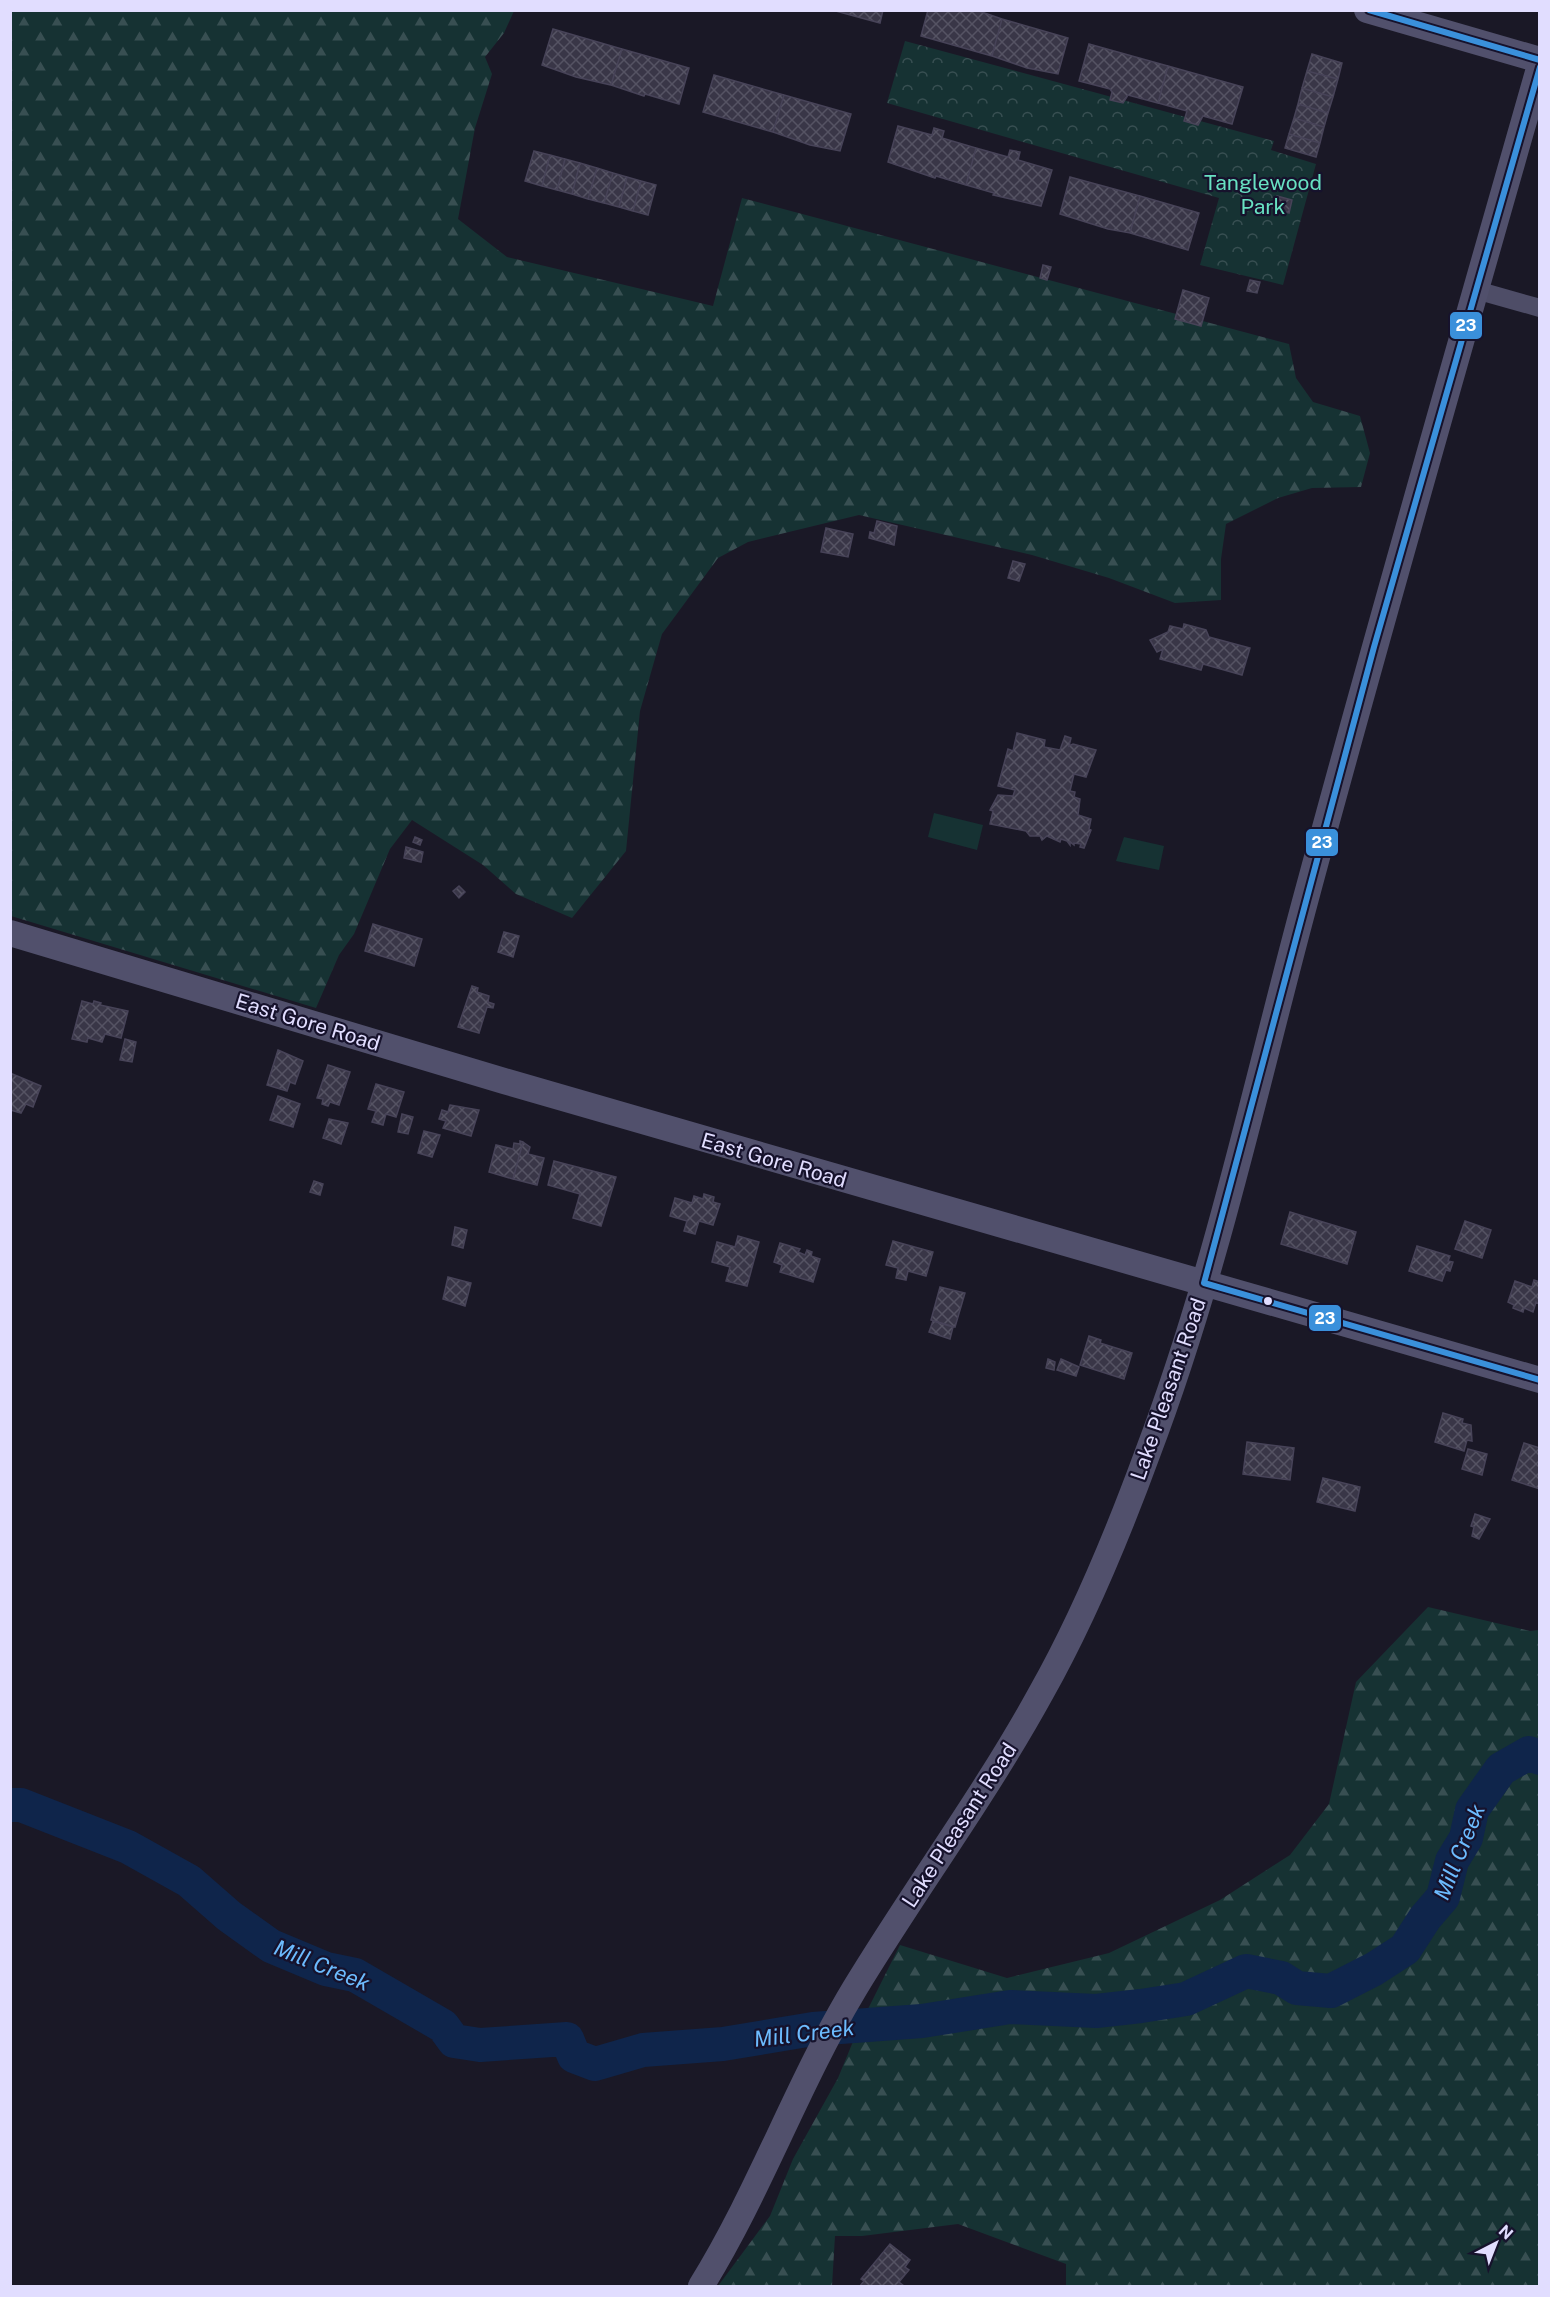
<svg xmlns="http://www.w3.org/2000/svg" width="1550" height="2297" font-family="'Public Sans',sans-serif">
<style>
.forest{fill:url(#forest-firs)}
.park{fill:url(#park-crowns)}
.pitch{fill:#163233}
.lines{fill:none;stroke-linecap:round;stroke-linejoin:round}
.river{stroke:#0f254b;stroke-width:34}
.building{fill:url(#building-cross-hatch);stroke:#474358;stroke-width:1.5}
.street{stroke:#4e4d67;stroke-width:18}
.secondary{stroke:#51506c;stroke-width:26}
.bus-1-casing{stroke:#16122c;stroke-width:10}
.bus-1{stroke:#3a90db;stroke-width:6}
.bus-dot{fill:#e1ddff;stroke:#16122c;stroke-width:2}
.labels{text-anchor:middle;dominant-baseline:central;stroke-width:4.5;stroke-linejoin:round;paint-order:stroke}
.park-label{font-size:21px;fill:#68e1c2;stroke:#16122c}
.street-label{font-size:21px;fill:#e1ddff;stroke:#16122c}
.water-label{font-size:22px;font-style:italic;fill:#6cbbfe;stroke:#16122c}
.line-badge{stroke:#16122c;stroke-width:2}
.badge-label{font-size:16px;text-anchor:middle;font-weight:bold;fill:#fff}
</style>
<defs>
<pattern id="forest-firs" width="22" height="20" patternUnits="userSpaceOnUse" patternTransform="scale(1.5)"><rect width="22" height="20" fill="#163233"/><path d="M5 1l3.5 6h-7zM16 11l3.5 6h-7z" fill="#384f52"/></pattern>
<pattern id="park-crowns" width="20" height="18" patternUnits="userSpaceOnUse" patternTransform="scale(1.5)"><rect width="20" height="18" fill="#163233"/><path d="M2 6a3 3 0 1 1 6 0M12 15a3 3 0 1 1 6 0" fill="none" stroke="#384f52"/></pattern>
<pattern id="building-cross-hatch" width="8" height="8" patternUnits="userSpaceOnUse" patternTransform="scale(1.5)"><rect width="8" height="8" fill="#393647"/><path d="M0 0l8 8M0 8l8-8" fill="none" stroke="#555363"/></pattern>
</defs>
<rect width="100%" height="100%" fill="#1a1826"/>
<path class="forest" d="M10,11H514L504,33L485,57L492,74L475,128L458,219L507,257L713,306L742,198L1289,344L1296,378L1313,402L1360,416L1370,453L1361,487L1312,488L1278,498L1226,524L1221,559V600L1175,603L1109,578L1032,555L859,515L748,542L718,558L662,634L640,711L626,851L572,918L516,894L483,865L412,820L390,849L354,934L339,955L316,1008L11,916Z
M1428,1607L1530,1631L1539,1630V2286H1066V2264L958,2224L862,2236H835L832,2286H718L770,2216L793,2159L838,2078L859,2027L900,1945L1007,1978L1109,1953L1220,1900L1290,1855L1329,1804L1356,1682Z"/>
<path class="park" d="M905,41L1274,141L1271,150L1316,164L1283,285L1200,265L1219,198L887,103Z"/>
<path class="pitch" d="M934,813L983,825L977,850L928,837Z
M1124,837L1164,846L1159,870L1116,861Z"/>
<g class="lines">
<path class="river" d="M10,1805H21L128,1847L189,1881L229,1916L271,1946L326,1969L355,1975L443,2026L454,2041L480,2045L567,2039L574,2056L595,2064L643,2050L723,2044L813,2029L922,2021L1010,2007L1096,2011L1141,2006L1186,1999L1246,1971L1281,1978L1297,1988L1331,1991L1374,1969L1405,1949L1425,1918L1443,1897L1452,1861L1466,1838L1472,1810L1501,1769L1529,1753L1540,1758"/>
</g>
<path class="building" d="M832,10H883L880,23Z
M928,10H976L1002,19L992,56L921,36Z
M1002,19L1068,38L1058,74L1027,68L992,56Z
M553,29L622,49L611,85L576,77L542,65Z
M1089,44L1168,66L1158,103L1128,95L1123,103L1110,100L1112,92L1110,89L1079,81Z
M622,49L689,68L679,104L645,94L644,96L611,85Z
M1312,54L1342,63L1338,79L1307,71Z
M1168,66L1243,87L1232,124L1203,116L1198,125L1184,121L1187,111L1158,103Z
M1307,71L1338,79L1333,97L1302,88Z
M714,75L784,95L773,132L703,112Z
M1302,88L1333,97L1328,113L1298,104Z
M784,95L851,114L840,151L810,145L773,132Z
M1298,104L1328,113L1324,127L1294,118Z
M1294,118L1324,127L1320,143L1289,134Z
M898,126L932,135L934,128L944,131L942,138L976,148L966,185L936,176L935,178L888,162Z
M1289,134L1320,143L1316,157L1285,148Z
M976,148L1008,157L1010,150L1020,152L1018,160L1052,170L1041,206L993,195L994,193L966,185Z
M534,151L550,155L542,186L525,181Z
M550,155L565,159L557,190L542,186Z
M565,159L580,163L572,194L557,190Z
M580,163L597,168L588,199L572,194Z
M597,168L613,173L604,203L588,199Z
M613,173L627,177L619,207L604,203Z
M627,177L641,181L633,211L619,207Z
M1070,177L1140,196L1130,233L1108,229L1060,214Z
M641,181L656,185L648,215L633,211Z
M1140,196L1199,213L1188,250L1130,233Z
M1277,196L1292,200L1289,213L1273,208Z
M1043,265L1051,267L1047,280L1040,278Z
M1250,280L1260,282L1257,293L1247,291Z
M1183,290L1209,298L1201,326L1175,319Z
M877,521L897,526L894,545L869,538L870,532L874,533Z
M826,528L853,534L848,557L821,552Z
M1013,561L1025,564L1019,581L1008,578Z
M1184,624L1206,630L1209,637L1250,648L1242,675L1203,664L1201,670L1160,659L1163,649L1157,652L1150,640L1168,632L1170,626L1183,629Z
M1017,733L1045,740L1044,747L1060,750L1065,736L1071,738L1069,746L1073,744L1096,750L1086,777L1074,774L1070,791L1075,792L1074,797L1080,799L1078,815L1091,819L1089,829L1091,830L1084,848L1080,847L1081,844L1074,843V845L1070,842V845L1067,841L1061,839L1060,842L1047,836L1042,840L1040,836H1030L1026,831L990,824L993,811L990,810L998,795L1013,796L1015,790L998,786L1008,749L1013,751Z
M415,837L422,840L420,845L413,842Z
M406,847L423,852L421,862L404,858Z
M459,886L465,892L459,898L453,891Z
M373,924L422,939L414,966L365,951Z
M504,932L519,936L513,957L498,952Z
M472,986L478,988L477,992L489,996L488,1002L494,1004L493,1008L487,1007L479,1033L458,1027Z
M82,1001L93,1004L94,1001L101,1003L100,1005L128,1011L121,1038L105,1034L102,1042L88,1038L87,1042L72,1039Z
M125,1039L136,1042L132,1062L120,1060Z
M278,1050L303,1061L295,1084L290,1082L287,1091L267,1085Z
M328,1065L350,1072L339,1105L330,1102L328,1106L322,1104L323,1099L317,1098Z
M10,1073L41,1086L33,1107L26,1104L21,1113L10,1110Z
M376,1084L404,1092L396,1117L386,1114L383,1125L372,1122L376,1111L368,1109Z
M278,1096L300,1104L293,1127L270,1120Z
M450,1105L479,1110L471,1136L443,1128L446,1121L439,1119L442,1110L448,1112Z
M402,1114L413,1117L408,1134L398,1132Z
M329,1119L348,1123L341,1144L323,1138Z
M424,1131L440,1135L432,1157L418,1153Z
M520,1141L523,1142L513,1179L489,1172L496,1145L513,1149L514,1143L520,1144Z
M523,1142L530,1147L528,1154L544,1158L537,1185L513,1179Z
M554,1161L616,1177L601,1226L573,1218L580,1194L548,1185Z
M314,1181L323,1184L320,1195L310,1192Z
M704,1194L714,1197L713,1202L720,1204L713,1225L699,1221L695,1234L684,1231L687,1221L670,1216L675,1198L692,1203L694,1196L703,1199Z
M1290,1212L1356,1232L1347,1264L1281,1244Z
M1465,1221L1491,1230L1482,1258L1455,1249Z
M455,1227L467,1230L463,1248L452,1245Z
M738,1236L759,1242L747,1286L726,1281L730,1267L712,1262L717,1242L735,1247Z
M893,1241L933,1252L926,1276L908,1271L906,1280L896,1278L898,1268L886,1265Z
M780,1243L800,1249L798,1252L805,1255L807,1250L812,1252L811,1256L820,1259L813,1282L780,1272L782,1265L774,1262Z
M1417,1246L1450,1256L1448,1261L1453,1262L1450,1271L1446,1270L1442,1281L1409,1271Z
M448,1277L471,1283L465,1306L443,1299Z
M1534,1280L1540,1282V1305L1536,1302L1533,1312L1524,1308L1523,1312L1513,1308L1514,1305L1508,1302L1515,1281L1532,1287Z
M940,1287L965,1293L955,1327L931,1320Z
M933,1321L953,1327L950,1339L929,1332Z
M1089,1336L1101,1340L1100,1343L1132,1353L1124,1379L1080,1365Z
M1048,1359L1055,1362L1054,1370L1046,1368Z
M1061,1359L1079,1367L1076,1376L1057,1370Z
M1443,1413L1463,1419L1462,1423L1471,1425L1472,1441L1467,1440L1464,1451L1435,1442Z
M1247,1442L1294,1448L1290,1480L1243,1474Z
M1524,1443L1540,1448V1489L1512,1480Z
M1468,1449L1487,1454L1482,1475L1462,1469Z
M1323,1478L1360,1487L1355,1511L1317,1502Z
M1475,1514L1490,1519L1479,1539L1472,1536L1474,1527L1471,1526Z
M890,2244L910,2260L905,2267L909,2270L899,2282L904,2286H860L864,2281L861,2279Z"/>
<g class="lines">
<path class="street" d="M1476,290L1540,308"/>
<path class="secondary" d="M1367,10L1540,60
M10,933L504,1081L1540,1380
M701,2286C760,2191 797,2084 855,1988C915,1889 985,1795 1041,1693C1084,1617 1118,1534 1148,1452C1216,1273 1256,1083 1306,898C1381,619 1461,342 1540,65"/>
<g class="bus-1-casing">
<path id="bus-1" d="M1369,10L1540,60
M1540,67L1374,647L1204,1283L1540,1380"/>
</g>
<use href="#bus-1" class="bus-1"/>
</g>
<circle class="bus-dot" cx="1268" cy="1301" r="5"/>
<g class="labels">
<g class="park-label">
<text x="1263" y="182">Tanglewood<tspan x="1263" dy="24">Park</tspan></text>
</g>
<g class="street-label">
<text transform="translate(308 1022) rotate(17)">East Gore Road</text>
<text transform="translate(774 1160) rotate(16)">East Gore Road</text>
<text transform="translate(1168 1389) rotate(-71)">Lake Pleasant Road</text>
<text transform="translate(959 1825) rotate(-57)">Lake Pleasant Road</text>
</g>
<g class="water-label">
<text transform="translate(1459 1852) rotate(-68)">Mill Creek</text>
<text transform="translate(322 1965) rotate(22)">Mill Creek</text>
<text transform="translate(804 2033) rotate(-7)">Mill Creek</text>
</g>
</g>
<g class="line-badge">
<rect x="1449" y="311" width="34" height="29" rx="6" fill="#3a90db"/>
<rect x="1305" y="828" width="34" height="29" rx="6" fill="#3a90db"/>
<rect x="1308" y="1304" width="34" height="28" rx="6" fill="#3a90db"/>
</g>
<g class="badge-label">
<text x="1466" y="331">23</text>
<text x="1322" y="848">23</text>
<text x="1325" y="1324">23</text>
</g>
<rect width="1550" height="2297" fill="none" stroke="#e1ddff" stroke-width="24"/>
<g transform="translate(1496 2243) rotate(42)" stroke="#16122c" stroke-width="4.5" paint-order="stroke">
<path d="M0-4.5L10 22L0 15L-10 22Z" fill="#e1ddff"/>
<text y="-9" font-size="16" font-weight="bold" text-anchor="middle" fill="#e1ddff">N</text>
</g>
</svg>
